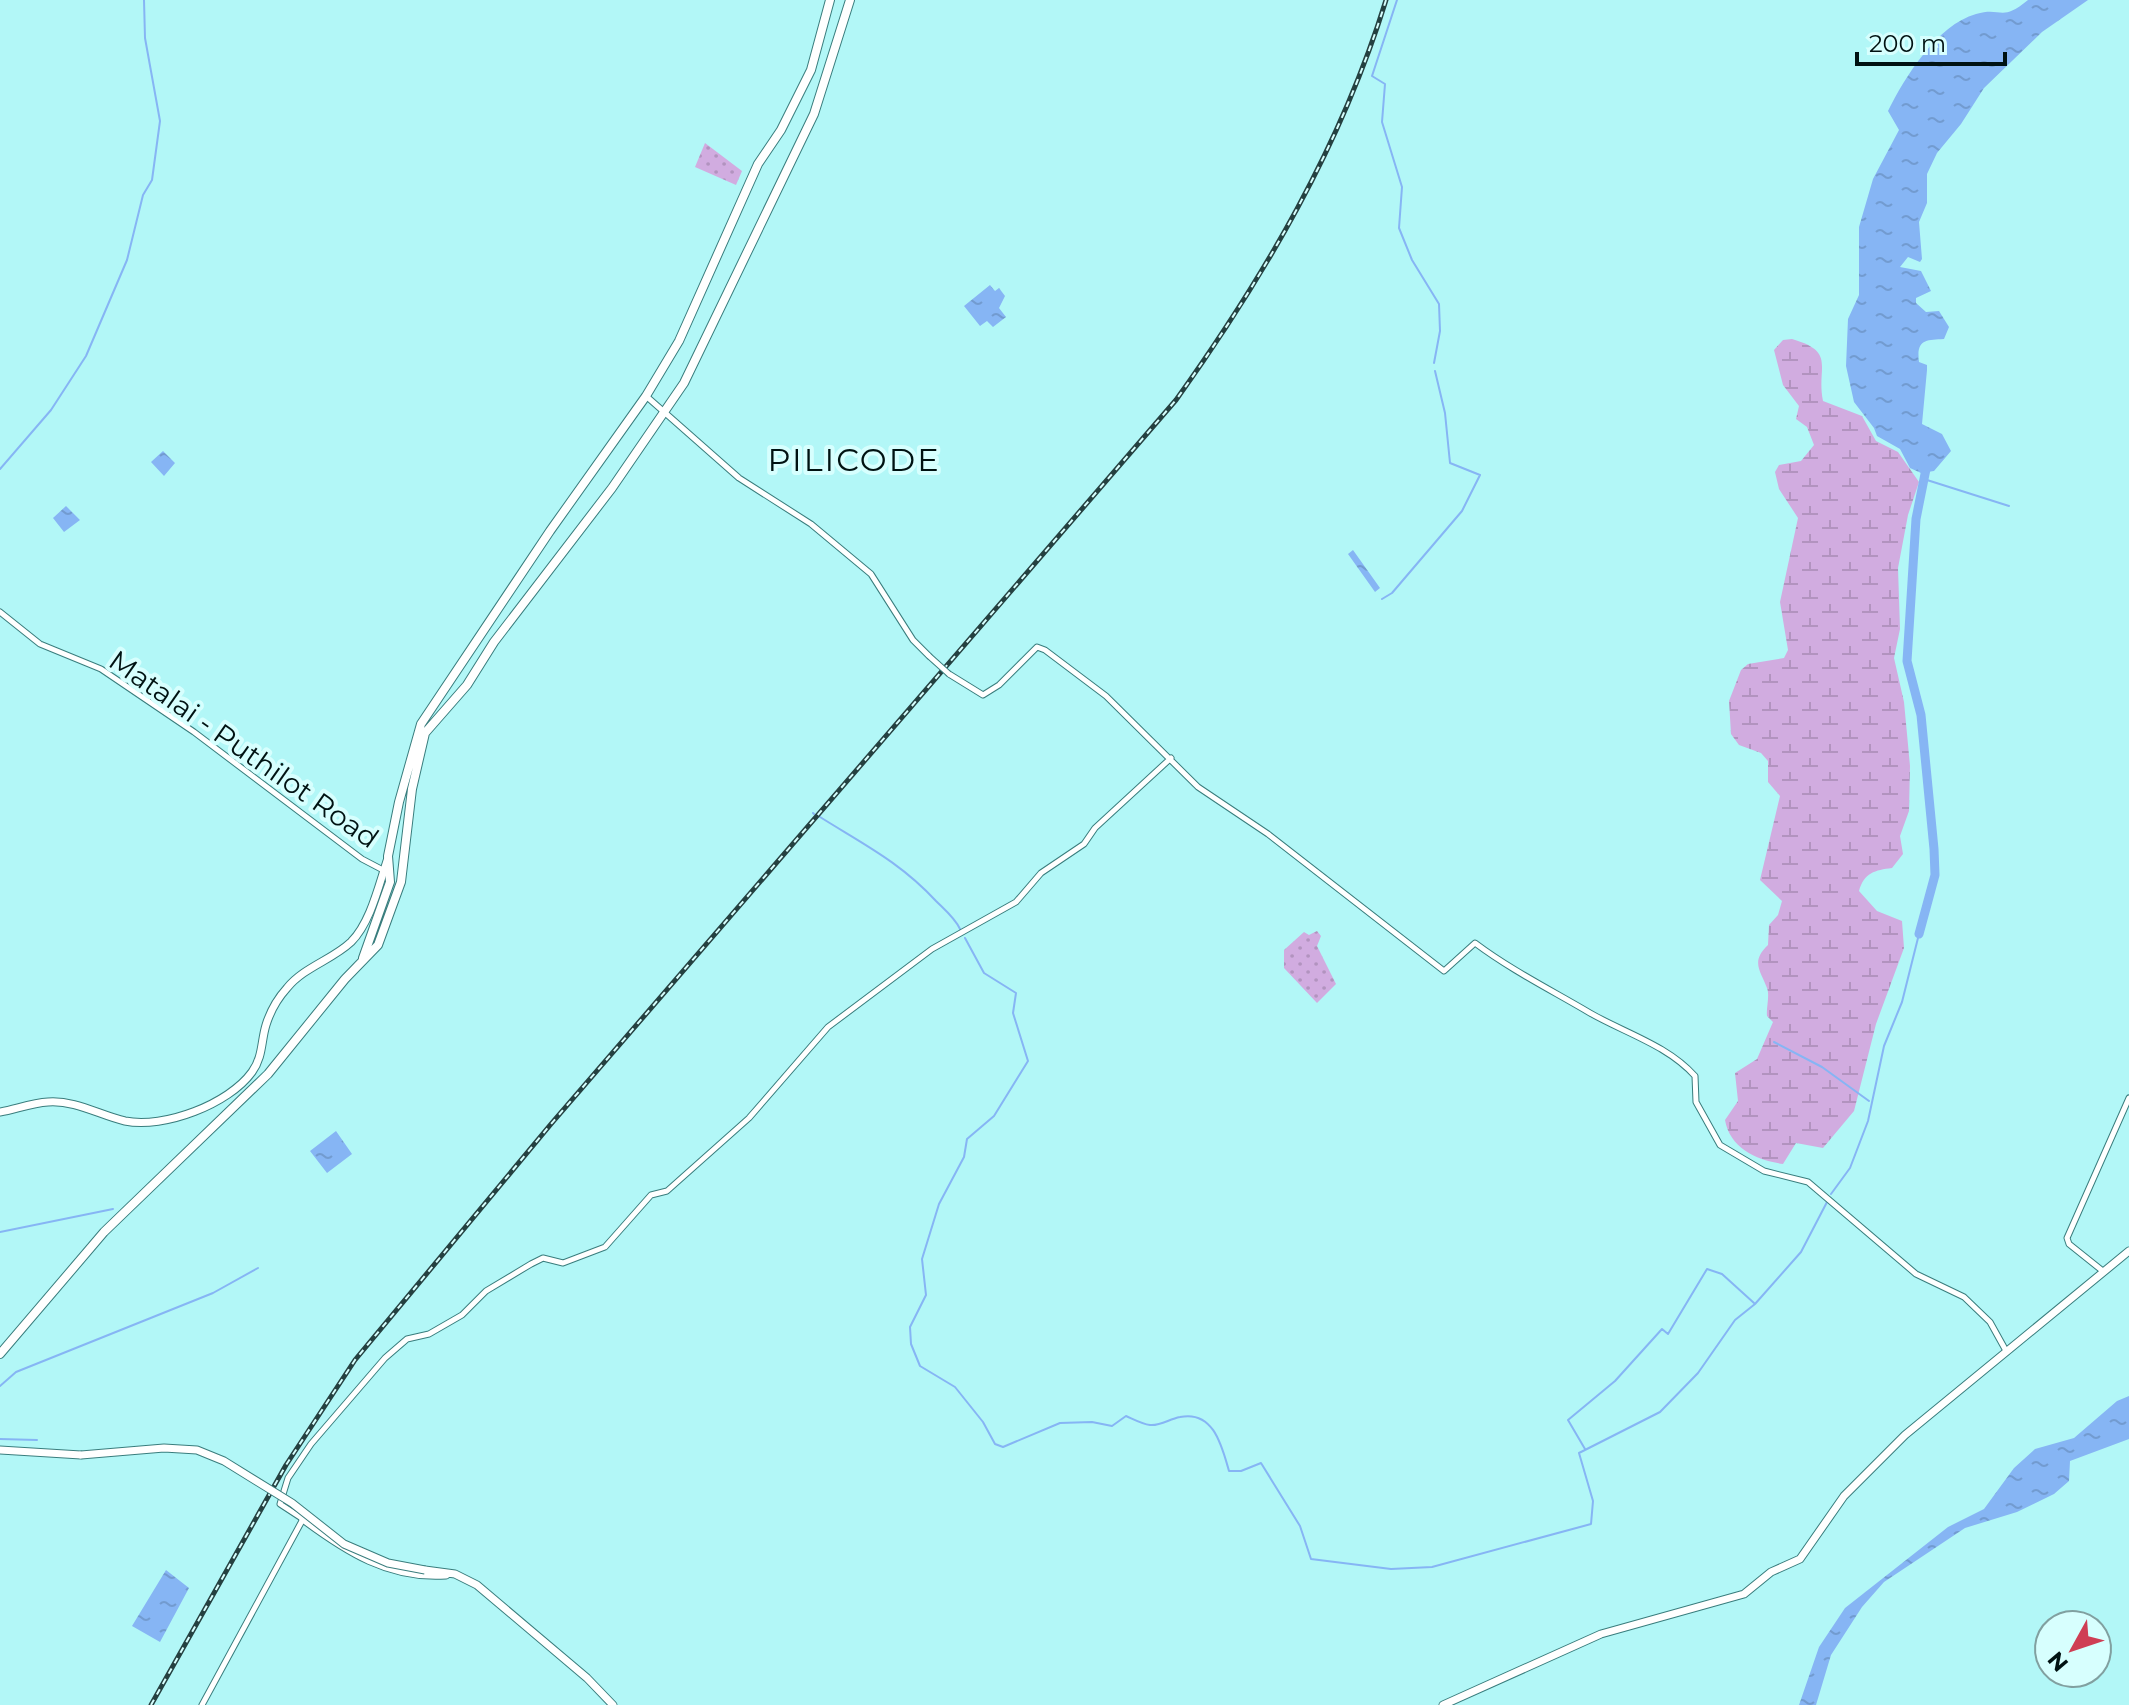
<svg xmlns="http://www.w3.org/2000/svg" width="2129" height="1705" font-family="Montserrat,sans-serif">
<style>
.wetland{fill:url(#wetland-marsh)}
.park{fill:url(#park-dots)}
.water{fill:url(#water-ripples)}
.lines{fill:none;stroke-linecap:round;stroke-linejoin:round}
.stream{stroke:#86b5f4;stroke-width:2}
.river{stroke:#86b5f4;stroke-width:9}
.minor-casing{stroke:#397d7d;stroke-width:7}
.major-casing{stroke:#397d7d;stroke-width:9}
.highway-casing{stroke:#397d7d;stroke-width:10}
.minor{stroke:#fff;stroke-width:5}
.major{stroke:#fff;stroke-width:7}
.highway{stroke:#fff;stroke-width:8}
.rail-casing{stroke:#254141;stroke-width:5}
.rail{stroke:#d7fffe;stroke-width:2;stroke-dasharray:6;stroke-linecap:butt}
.minor-bridge-casing{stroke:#397d7d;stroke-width:7;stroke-linecap:butt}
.major-bridge-casing{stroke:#397d7d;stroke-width:9;stroke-linecap:butt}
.minor-bridge{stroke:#fff;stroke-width:5}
.major-bridge{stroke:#fff;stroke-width:7}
.labels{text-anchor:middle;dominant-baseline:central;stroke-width:8;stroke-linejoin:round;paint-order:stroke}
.street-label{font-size:28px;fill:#001212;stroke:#d7fffe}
.quarter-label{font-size:32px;letter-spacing:2px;fill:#001212;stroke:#d7fffe}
</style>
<defs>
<pattern id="wetland-marsh" width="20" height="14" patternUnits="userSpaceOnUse" patternTransform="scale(2)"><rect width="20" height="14" fill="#d1ace0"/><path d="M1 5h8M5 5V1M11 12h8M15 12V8" fill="none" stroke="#b293bf"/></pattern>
<pattern id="park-dots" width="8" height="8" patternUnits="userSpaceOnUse" patternTransform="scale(2)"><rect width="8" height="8" fill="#d1ace0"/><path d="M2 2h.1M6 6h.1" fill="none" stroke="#b293bf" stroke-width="1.8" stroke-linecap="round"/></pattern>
<pattern id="water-ripples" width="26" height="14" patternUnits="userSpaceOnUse" patternTransform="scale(2)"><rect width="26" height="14" fill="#86b5f4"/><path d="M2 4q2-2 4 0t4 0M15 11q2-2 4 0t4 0" fill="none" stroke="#729bd0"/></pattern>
</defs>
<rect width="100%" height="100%" fill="#b2f7f7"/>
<path class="wetland" d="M1792,339C1837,352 1816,367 1823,401L1862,416L1876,441L1898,452L1919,482L1908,515L1898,568L1900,629L1894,658L1904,702L1910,766L1909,811L1900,836L1903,854L1892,868C1875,870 1864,873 1859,891L1877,911L1902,921L1904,948L1876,1024L1854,1111L1823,1148L1796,1143L1783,1164C1756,1160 1730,1148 1725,1120L1738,1101L1735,1073L1757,1059L1773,1022L1767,1016C1766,1008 1770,996 1767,988C1761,971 1750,962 1768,945L1769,925L1778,915L1782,901L1760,880L1780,796L1768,782V761L1761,753L1739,745L1731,734L1729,701L1741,670L1748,664L1784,658L1788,650L1780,602L1798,518L1779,489L1775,472L1779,465L1801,461L1814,445L1807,427L1796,419L1799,406L1783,385L1774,350L1783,340Z"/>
<path class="park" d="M705,143L742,171L736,185L695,167Z
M1317,931L1321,936L1317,946L1336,984L1317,1003L1284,968V950L1304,932L1309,935Z"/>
<path class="water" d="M2028,0H2088L2042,32L1984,88L1961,124L1937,153L1927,174V203L1919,222L1922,259L1920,262L1908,257L1900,267L1921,271L1931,291L1916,298V303L1926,312L1939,311L1949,327L1944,339C1926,340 1916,339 1919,362L1927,365V370L1922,424L1942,434L1951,451L1934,471L1921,473L1910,468L1900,449L1877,436L1874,428L1854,402L1846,366L1848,319L1859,295V227L1873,179L1899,130L1888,111C1905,77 1937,25 1976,14C2002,6 2000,23 2028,0Z
M990,285L995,291L999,288L1005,296L999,308L1006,317L993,327L987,321L980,326L964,306Z
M163,451L175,463L164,476L151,462Z
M66,506L80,520L64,532L53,518Z
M1353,550L1380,588L1375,592L1348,554Z
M336,1131L352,1154L327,1173L310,1151Z
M2129,1396V1439L2070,1461L2069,1481L2054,1494L2017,1512L1965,1528L1884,1582L1862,1607L1831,1655L1816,1705H1799L1819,1647L1845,1608L1948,1527L1984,1509L2014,1468L2035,1449L2074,1438L2117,1401Z
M166,1570L189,1588L160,1642L132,1626Z"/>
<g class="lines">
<path class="stream" d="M1397,0L1372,76L1385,84L1382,122L1402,187L1399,228L1412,260L1439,304L1440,331L1434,363
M0,469L51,410L86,356L127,260L143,195L152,180L160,121L145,38L144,0
M1927,480L2009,506
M1382,599L1392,593L1462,511L1480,475L1450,463L1445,413L1435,371
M813,813L814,814
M820,817C863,844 900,862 936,901C944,909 955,918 960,929
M965,938L984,973L1016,993L1013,1013L1028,1061L994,1116L967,1139L964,1157L939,1204L922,1259L926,1295L910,1327L911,1344L920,1366L955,1387L983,1422L995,1444L1003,1447L1060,1423L1092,1422L1112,1426L1126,1416C1133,1419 1142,1424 1150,1425C1161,1426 1169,1419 1180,1417C1214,1410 1222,1447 1229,1471H1241L1261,1463L1300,1526L1311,1559L1391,1569L1432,1567L1591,1524L1593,1501L1579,1453L1660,1412L1698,1373L1735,1320L1755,1304L1801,1252L1827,1202
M1774,1042L1822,1067L1869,1101
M1831,1194L1850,1168L1868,1121L1884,1046L1902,1002L1919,934
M0,1232L113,1209
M0,1386L16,1372L213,1293L258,1268
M0,1439L37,1440
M1585,1449L1568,1420L1615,1381L1662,1329L1668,1334L1707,1269L1722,1274L1754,1303"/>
<path class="river" d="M1919,934L1935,875L1934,849L1921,715L1907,661L1916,519L1927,464"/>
<g class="minor-casing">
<path id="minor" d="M646,396L739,478L811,524L871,574L913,640L929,656
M0,612L40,644L101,669L194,732L362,859L383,870
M949,674L983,695L999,685L1037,647L1045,650L1106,696L1198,787L1268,834L1444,971L1475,943C1511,970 1551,990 1590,1013C1625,1033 1667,1045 1695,1076L1696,1102L1720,1145L1764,1171L1808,1182L1916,1274L1964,1297L1990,1322L2005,1349
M2104,1272L2069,1244L2067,1238L2129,1098
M202,1705L303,1519L280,1504L288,1478L311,1444L385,1358L407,1339L429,1334L462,1315L486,1291L531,1264L543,1258L563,1263L605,1247L651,1195L667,1191L749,1118L828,1027L932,949L1016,902L1041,873L1084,844L1095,828L1171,758"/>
</g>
<g class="major-casing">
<path id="major" d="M0,1112C16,1109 32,1103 48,1102C76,1100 99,1115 125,1121C164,1129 229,1104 252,1072C263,1057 261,1041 266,1025C270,1012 278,998 287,988C304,967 332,960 351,942C371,922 379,884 388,858
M0,1450L81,1455
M303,1519C346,1551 389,1579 446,1575
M425,1570L455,1574L477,1585L587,1678L613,1705
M1443,1705L1601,1634L1744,1594L1771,1572L1800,1559L1844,1496L1905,1435L2129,1251"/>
</g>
<g class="highway-casing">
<path id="highway" d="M363,958L390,882L388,856L399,802L421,724L550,531L646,396L679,341L758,164L781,130L811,70L830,0
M0,1354L104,1232L268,1074L345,979L378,945L401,882L412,789L425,733L467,685L494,642L612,488L684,383L814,114L850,0"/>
</g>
<use href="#minor" class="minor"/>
<use href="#major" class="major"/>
<use href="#highway" class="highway"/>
<g class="rail-casing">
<path id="rail" d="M151,1705L286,1465L355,1360L551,1124L1176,400C1264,277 1341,146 1386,0"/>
</g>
<use href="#rail" class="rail"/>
<g class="minor-bridge-casing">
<path id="minor-bridge" d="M929,656L949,674"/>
</g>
<g class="major-bridge-casing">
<path id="major-bridge" d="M81,1455L164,1448L197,1450L224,1461L292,1503L344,1544L388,1563L425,1570"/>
</g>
<use href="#minor-bridge" class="minor-bridge"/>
<use href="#major-bridge" class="major-bridge"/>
</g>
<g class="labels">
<g class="street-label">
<text transform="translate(244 749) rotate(35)">Matalai - Puthilot Road</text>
</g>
<g class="quarter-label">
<text x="854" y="459">PILICODE</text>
</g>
</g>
<g transform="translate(2073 1649) rotate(230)"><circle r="38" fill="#d7fffe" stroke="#81a0a0" stroke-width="2"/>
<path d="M0-6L14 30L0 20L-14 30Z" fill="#cf3e54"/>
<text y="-12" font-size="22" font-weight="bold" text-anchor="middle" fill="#001212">N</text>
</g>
<path d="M1857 52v12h148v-12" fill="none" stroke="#001212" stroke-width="4"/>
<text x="1869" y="52" font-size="24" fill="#001212" stroke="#d7fffe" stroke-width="6" paint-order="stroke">200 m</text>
</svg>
